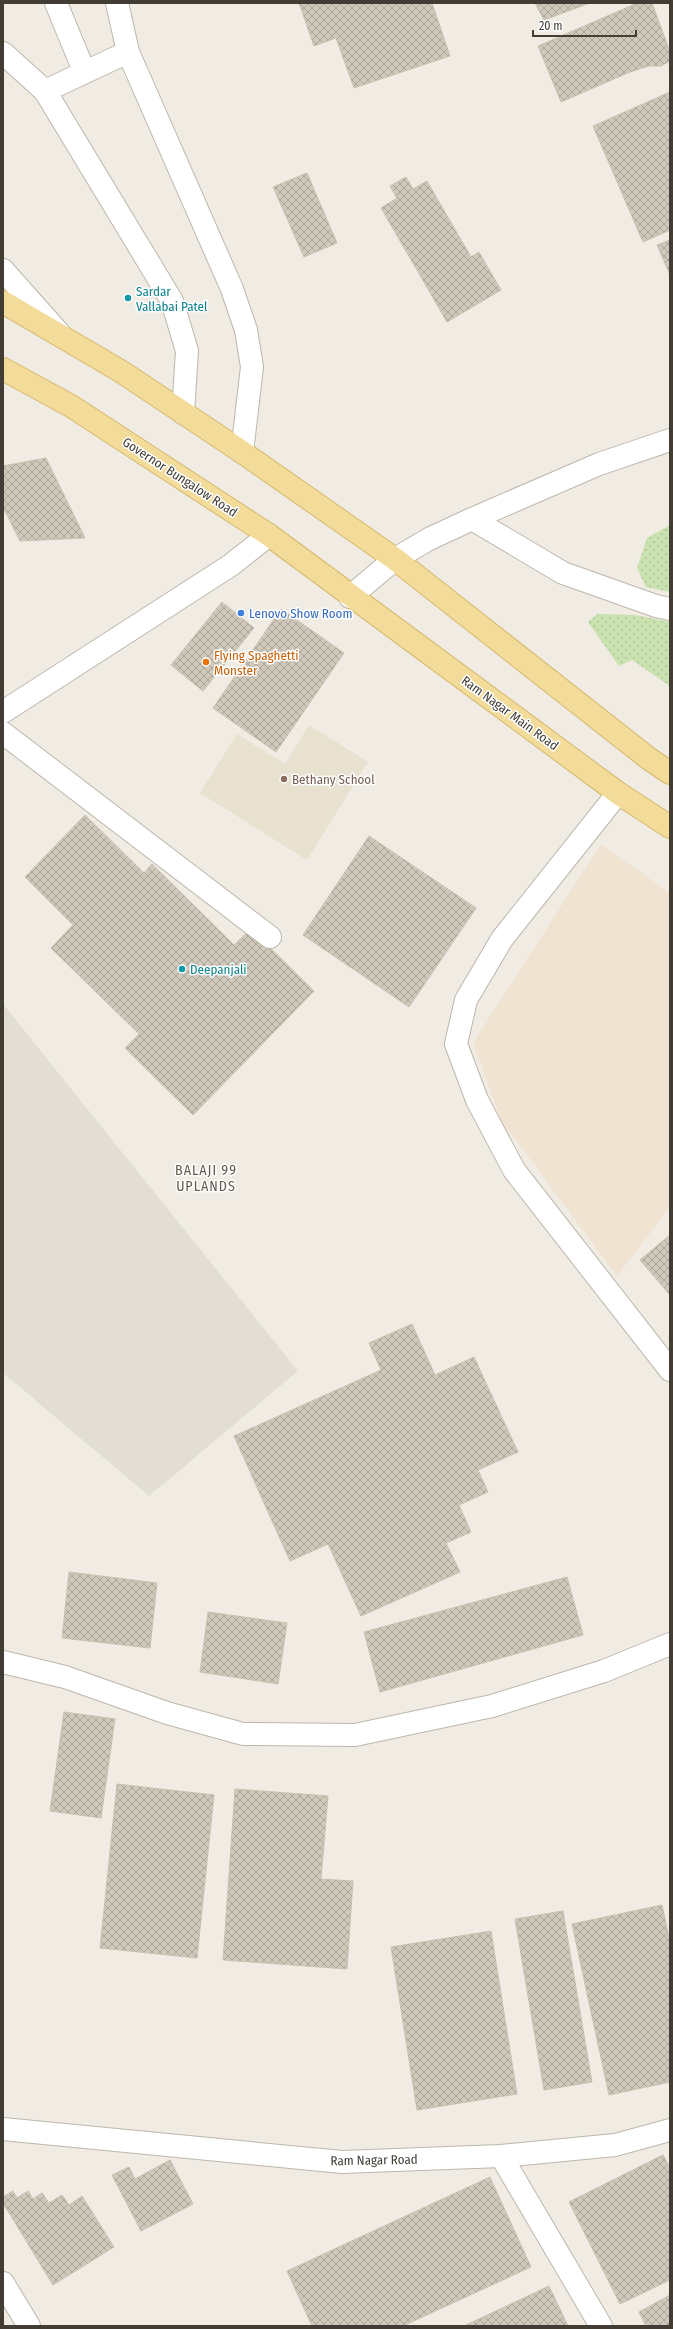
<svg xmlns="http://www.w3.org/2000/svg" width="673" height="2329" font-family="'Fira Sans Condensed',sans-serif">
<style>
.residential{fill:#e3ded3}
.commercial{fill:#f0e3d1}
.education{fill:#e8e1cf}
.grass{fill:url(#grass-dots)}
.building{fill:url(#building-cross-hatch);stroke:#cac0af}
.lines{fill:none;stroke-linecap:round;stroke-linejoin:round}
.minor-casing{stroke:#bdb7ab;stroke-width:24}
.major-casing{stroke:#d6b86c;stroke-width:24}
.minor{stroke:#fff;stroke-width:22}
.major{stroke:#f3db9a;stroke-width:22}
.culture-dot{fill:#0f9aa8;stroke:#fff;stroke-width:1.5}
.shop-dot{fill:#3f7fe0;stroke:#fff;stroke-width:1.5}
.food-dot{fill:#e8710a;stroke:#fff;stroke-width:1.5}
.education-dot{fill:#8d6e63;stroke:#fff;stroke-width:1.5}
.labels{text-anchor:middle;dominant-baseline:central;stroke-width:3;stroke-linejoin:round;paint-order:stroke}
.culture-label{font-size:13px;fill:#0d838f;stroke:#fff;text-anchor:start}
.street-label{font-size:13px;fill:#413d35;stroke:#fff}
.shop-label{font-size:13px;fill:#366cbe;stroke:#fff;text-anchor:start}
.food-label{font-size:13px;fill:#c56008;stroke:#fff;text-anchor:start}
.education-label{font-size:13px;fill:#785e54;stroke:#fff;text-anchor:start}
.neighbourhood-label{font-size:14px;letter-spacing:1px;fill:#635a4d;stroke:#fff}
</style>
<defs>
<pattern id="grass-dots" width="8" height="8" patternUnits="userSpaceOnUse"><rect width="8" height="8" fill="#cae1b0"/><path d="M2 2h.1M6 6h.1" fill="none" stroke="#afc298" stroke-width="1.8" stroke-linecap="round"/></pattern>
<pattern id="building-cross-hatch" width="8" height="8" patternUnits="userSpaceOnUse"><rect width="8" height="8" fill="#d0c8bb"/><path d="M0 0l8 8M0 8l8-8" fill="none" stroke="#aaa499"/></pattern>
</defs>
<rect width="100%" height="100%" fill="#f0ece4"/>
<path class="residential" d="M3,1004L298,1371L149,1496L3,1373Z"/>
<path class="commercial" d="M601,844L670,893V1207L617,1276L501,1120L473,1043Z"/>
<path class="education" d="M309,725L368,762L307,860L200,793L237,734L285,764Z"/>
<path class="grass" d="M670,525V592L646,587L637,568L647,538Z
M597,614L636,615L670,622V686L632,660L619,666L588,622Z"/>
<path class="building" d="M299,3H432L450,56L354,88L336,38L314,46Z
M535,3H590L544,20Z
M652,3L670,52V61L661,66H649L630,72L561,102L538,46L635,4Z
M670,92V230L643,242L593,126Z
M307,173L337,243L304,257L273,187Z
M406,177L413,189L427,181L471,257L479,252L501,290L447,322L381,208L397,198L390,186Z
M670,240V275L657,245Z
M46,458L85,538L20,541L3,507V466Z
M222,602L254,628L203,691L171,665Z
M281,609L344,653L276,752L213,708Z
M85,815L144,873L152,864L234,945L251,929L314,991L193,1115L125,1048L139,1034L51,948L73,925L25,877Z
M369,836L476,908L409,1007L303,935Z
M670,1235V1295L640,1260Z
M412,1324L435,1375L474,1357L518,1452L478,1470L488,1492L459,1505L471,1532L446,1543L460,1572L361,1616L328,1544L290,1561L234,1436L381,1370L369,1343Z
M69,1572L157,1583L150,1648L62,1638Z
M567,1577L583,1635L380,1692L364,1632Z
M208,1612L287,1623L278,1684L200,1672Z
M64,1712L115,1719L101,1818L50,1811Z
M117,1784L214,1795L197,1958L100,1948Z
M235,1789L328,1796L321,1879L353,1881L347,1969L223,1960Z
M662,1905L670,1942V2082L609,2095L572,1924Z
M563,1911L592,2082L544,2090L515,1919Z
M491,1931L517,2094L417,2110L391,1947Z
M663,2155L670,2168V2280L620,2304L569,2202Z
M170,2160L193,2204L141,2231L112,2175L129,2167L135,2179Z
M490,2177L531,2267L403,2326H312L287,2271Z
M13,2191L17,2198L28,2191L33,2199L42,2193L49,2203L62,2195L69,2205L82,2196L114,2247L53,2285L3,2203V2197Z
M549,2286L568,2326H464Z
M670,2295V2326H646L639,2312Z"/>
<g class="lines">
<g class="minor-casing">
<path id="minor" d="M56,3L84,71
M117,3L128,52L232,289L246,330L252,367L242,452
M3,53L45,91L128,52
M45,91L172,301L187,351L183,413
M3,270L59,333
M472,519L563,573L656,606L670,609
M350,597L395,559L429,539L472,519L599,464L670,440
M3,712L231,565L269,535
M3,733L270,937
M618,793L502,939L466,1000L456,1044L477,1100L514,1170L670,1370
M3,1662L65,1677L167,1713L243,1734L355,1735L492,1706L604,1671L670,1644
M3,2129L342,2162L501,2156L601,2326
M501,2156L615,2145L670,2130
M3,2283L29,2326"/>
</g>
<g class="major-casing">
<path id="major" d="M3,302L122,372L242,452L395,559L648,758L670,773
M3,369L71,406L269,535L618,793L670,827"/>
</g>
<use href="#minor" class="minor"/>
<use href="#major" class="major"/>
</g>
<g class="culture-dot">
<circle cx="128" cy="298" r="4"/>
<circle cx="182" cy="969" r="4"/>
</g>
<circle class="shop-dot" cx="241" cy="613" r="4"/>
<circle class="food-dot" cx="206" cy="662" r="4"/>
<circle class="education-dot" cx="284" cy="779" r="4"/>
<g class="labels">
<g class="culture-label">
<text x="136" y="291">Sardar<tspan x="136" dy="15">Vallabai Patel</tspan></text>
<text x="190" y="969">Deepanjali</text>
</g>
<g class="street-label">
<text transform="translate(180 477) rotate(33)">Governor Bungalow Road</text>
<text transform="translate(510 713) rotate(36)">Ram Nagar Main Road</text>
<text transform="translate(374 2160) rotate(-1)">Ram Nagar Road</text>
</g>
<g class="shop-label">
<text x="249" y="613">Lenovo Show Room</text>
</g>
<g class="food-label">
<text x="214" y="655">Flying Spaghetti<tspan x="214" dy="15">Monster</tspan></text>
</g>
<g class="education-label">
<text x="292" y="779">Bethany School</text>
</g>
<g class="neighbourhood-label">
<text x="206" y="1170">BALAJI 99<tspan x="206" dy="16">UPLANDS</tspan></text>
</g>
</g>
<rect width="673" height="2329" fill="none" stroke="#413d35" stroke-width="8"/>
<path d="M533 30v6h103v-6" fill="none" stroke="#413d35" stroke-width="2"/>
<text x="539" y="30" font-size="12" fill="#413d35" stroke="#ffffff" stroke-width="3" paint-order="stroke">20 m</text>
</svg>
